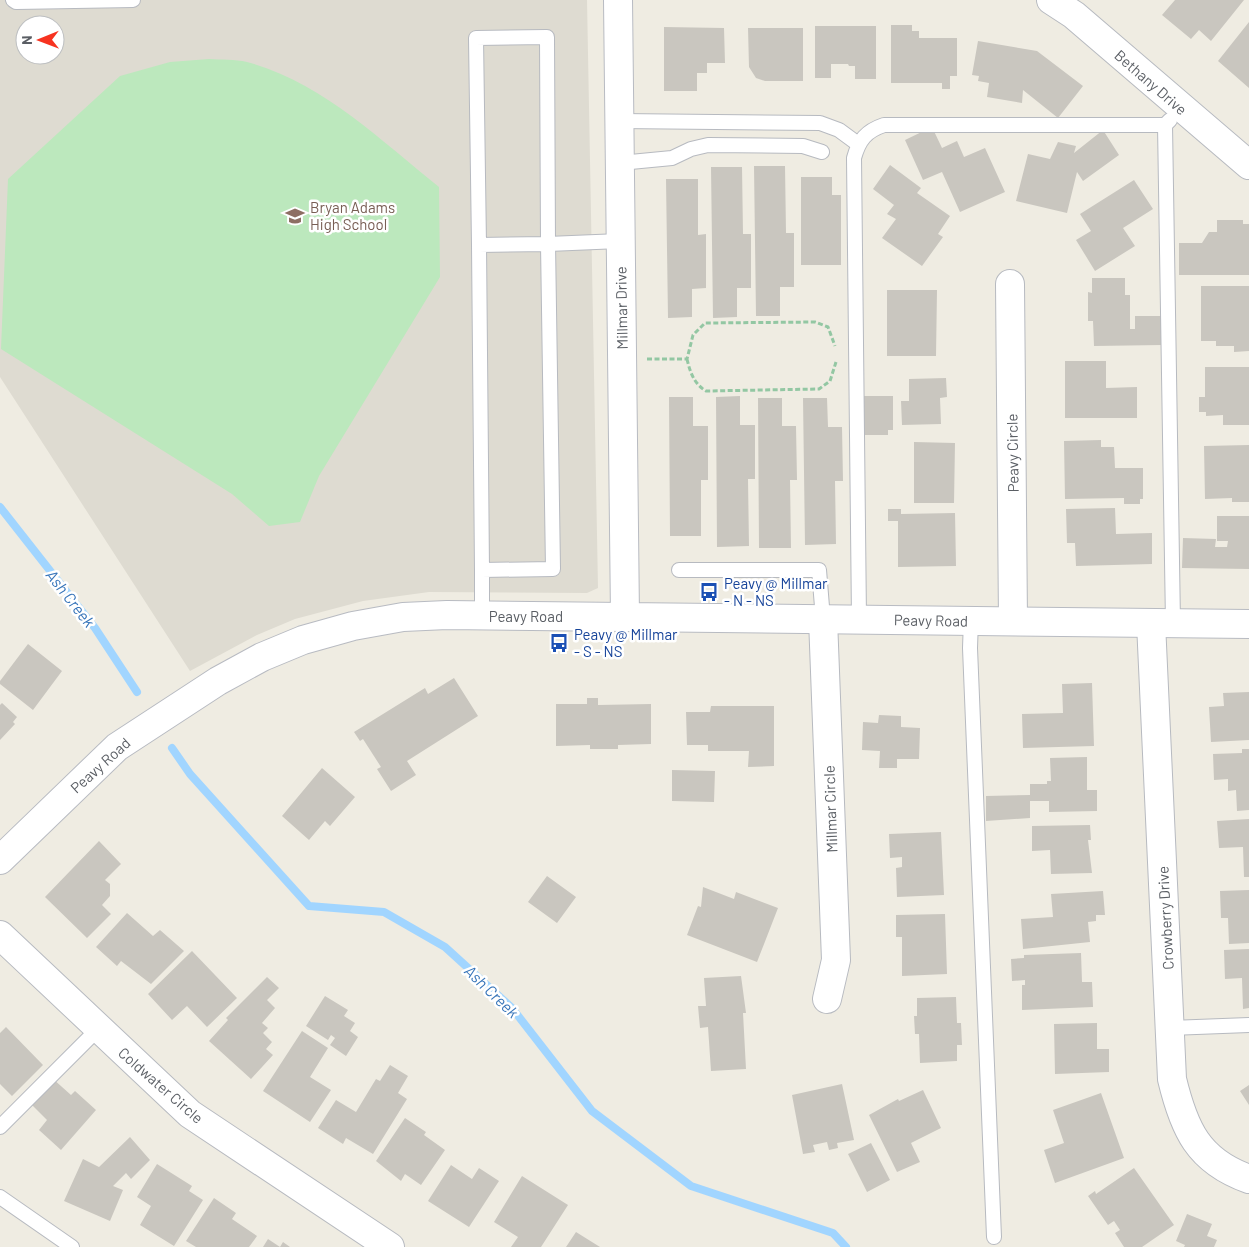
<svg xmlns="http://www.w3.org/2000/svg" width="1249" height="1247" font-family="Barlow,sans-serif">
<style>
.education{fill:#dedbd1;fill-rule:evenodd}
.green{fill:#bce8bd}
.lines{fill:none;stroke-linecap:round;stroke-linejoin:round}
.stream{stroke:#a1d5ff;stroke-width:8}
.building{fill:#c9c6bf}
.lane-casing{stroke:#b7bac0;stroke-width:16}
.street-casing{stroke:#b7bac0;stroke-width:30}
.secondary-casing{stroke:#b8bbc2;stroke-width:30}
.path{stroke:#93c7a3;stroke-width:3;stroke-dasharray:5 2.5;stroke-linecap:butt}
.lane{stroke:#fff;stroke-width:14}
.street{stroke:#fff;stroke-width:28}
.secondary{stroke:#fff;stroke-width:28}
.labels{text-anchor:middle;dominant-baseline:central;stroke-width:5;stroke-linejoin:round;paint-order:stroke}
.street-label{font-size:15px;fill:#5a5e64;stroke:#fff}
.education-label{font-size:15px;fill:#785e54;stroke:#fff;text-anchor:start}
.transit-label{font-size:15px;fill:#164399;stroke:#fff;text-anchor:start}
.water-label{font-size:16px;font-style:italic;fill:#3674b9;stroke:#fff}
</style>
<rect width="100%" height="100%" fill="#efece2"/>
<path class="education" d="M0,0H587L598,588L587,593L429,592L363,601L295,619L257,635L190,671L0,377ZM25,25H55V55H25Z"/>
<path class="green" d="M209,59C221,60 235,59 247,62C322,82 380,140 439,187L440,277L319,476L300,522L269,526L232,494L1,349L8,179L120,76L170,62Z"/>
<g class="lines">
<path class="stream" d="M0,507L95,628L137,692
M172,748L190,774L309,906L384,912L445,947L512,1008L592,1111L691,1186L833,1233L846,1247"/>
</g>
<path class="building" d="M1175,0H1244L1211,41L1199,30L1191,39L1162,15Z
M1249,22V88L1218,61Z
M891,25H912V31H919V38H957V76H950V89H942V83H891Z
M815,26H876V79H855V66H849L848,64H831V78H815Z
M664,27L724,28L725,63H707V73H697V91H664Z
M748,28H803V81H765L756,78L749,67Z
M978,41L1037,51L1083,86L1058,118L1023,90L1022,103L987,97L989,83L978,81L979,76L972,75Z
M932,127L942,148L957,141L964,157L985,148L1005,192L960,212L942,172L923,180L905,140Z
M1103,130L1119,155L1083,181L1077,172L1067,213L1016,201L1028,154L1050,159L1058,142L1076,146L1074,153Z
M890,165L921,188L917,193L950,216L938,234L943,237L922,266L882,238L896,219L887,214L894,205L873,189Z
M754,166H785L786,233H794V287H780V316H756Z
M711,167H742L743,234H751V288H737V317L713,318Z
M801,177H832V195H841V265H801Z
M666,179H698V235L706,234V288L692,289V317L668,318Z
M1134,180L1153,209L1123,228L1135,246L1095,271L1076,240L1091,231L1080,214Z
M1217,220H1243V224H1249V275H1179V243H1202L1209,232H1217Z
M1092,278H1125V295H1130V329H1135V316H1163L1162,345L1094,346L1093,321H1088V292L1092,293Z
M1201,286H1249V351L1234,352V346H1216V341H1201Z
M887,290H937L936,356H887Z
M1065,361H1106V388L1137,387V418H1065Z
M1205,367H1249V425H1223V415L1206,416V412H1199V397H1205Z
M946,378L947,397L940,398L941,424L902,425L901,401H909V379Z
M740,396V425H755V479H748L749,546L717,547L716,397Z
M863,396H893V430H888V435H863Z
M669,397H693V426H708V480H701V536H670Z
M758,398H782V426H796L797,480H790L791,548H759Z
M803,398H827L828,427H842L843,481H835L836,544L805,545Z
M1101,440V447H1114L1115,468H1143V499H1140V504H1124V498L1065,499L1064,441Z
M914,442L955,443L954,503H914Z
M1249,445V502H1232V498L1205,499L1204,446Z
M1115,508L1116,534L1152,533V564L1076,566L1075,543H1067L1066,509Z
M888,509H901V514L955,513L956,566L898,567V521H888Z
M1217,516H1249V569L1182,568L1183,538L1216,539L1215,547H1227L1228,541H1217Z
M28,644L62,671L33,710L0,684V681Z
M454,678L478,716L407,761L416,775L391,791L377,769L381,767L363,739L360,741L354,732L425,688L428,694Z
M1092,683L1094,746L1023,748L1022,714L1063,713L1062,684Z
M1249,692V740L1211,742L1209,707L1224,706L1223,693Z
M587,698H598V705L651,704V744L618,745V749H590V745L556,746V704H587Z
M2,703L17,717L13,722L15,724L0,740V705Z
M711,706H774V766L748,767L749,751H708V745H687L686,712H710Z
M879,715L901,716V727L920,728L919,759H897V768H879L880,751L862,750L863,722L878,723Z
M1242,749H1249V810L1237,811L1236,790L1228,791V779L1214,780L1213,754L1242,753Z
M1087,757V790H1097V811L1049,812V801H1030V818L986,821V796L1030,795V784H1047V781H1051L1050,758Z
M322,768L355,797L330,826L325,821L309,840L282,816Z
M672,770L715,771L714,802L672,801Z
M1249,819V877H1244L1243,847L1219,848L1217,821Z
M1090,825L1091,840H1088L1092,873L1051,874L1050,850L1032,851V826Z
M941,832L944,895L897,897L896,868L902,867V857L890,858L889,834Z
M99,841L121,864L105,880L110,884V896L102,905L111,914L87,938L45,897Z
M547,876L576,897L557,923L528,902Z
M703,887L734,899L736,892L778,908L757,962L687,935L698,906L701,907Z
M1249,890V943L1229,944L1228,918H1221L1220,891Z
M1103,891L1105,915H1096V921L1088,922L1090,942L1023,949L1021,919L1053,917L1051,894Z
M127,913L153,936L160,930L184,951L151,984L121,961L117,966L96,947Z
M945,914L947,974L902,976V937H896V915Z
M1249,949V1008L1243,1009L1242,978L1225,979L1224,950Z
M192,951L237,998L207,1027L187,1006L172,1020L148,994Z
M1081,953L1082,982H1092L1093,1007L1022,1010V985H1025V980L1012,981L1011,959L1024,958V955Z
M741,976L746,1013H743L746,1069L711,1071L708,1027L700,1028L698,1006H706L704,978Z
M267,977L279,988L267,1000L275,1008L262,1023L268,1028L263,1033L272,1042L266,1049L273,1055L251,1079L209,1041L228,1020L226,1018Z
M325,996L348,1010L344,1016L355,1023L350,1031L358,1037L346,1056L330,1045L335,1038L331,1035L328,1040L306,1026Z
M956,997L957,1023H961L962,1045H957V1061L920,1063L919,1034H915L914,1016H917V998Z
M1097,1023V1049H1109V1072L1055,1074L1054,1024Z
M6,1027L43,1065L12,1096L0,1084V1033Z
M302,1031L328,1048L310,1077L331,1090L310,1122L263,1091Z
M390,1065L408,1076L398,1093L407,1099L373,1154L346,1138L343,1144L318,1128L336,1100L356,1112L376,1079L380,1081Z
M52,1078L71,1095L75,1091L96,1110L61,1150L39,1130L47,1120L30,1103Z
M842,1084L854,1140L837,1143L838,1148L829,1150L827,1142L813,1145L815,1152L803,1154L792,1095Z
M1249,1085V1105L1240,1091Z
M923,1090L941,1128L911,1143L920,1162L897,1172L869,1115L898,1099L899,1101Z
M1101,1093L1124,1158L1055,1183L1044,1150L1064,1143L1053,1110Z
M405,1118L426,1132L424,1135L445,1150L421,1185L405,1174L401,1181L376,1161Z
M130,1137L150,1160L131,1179L126,1173L113,1186L123,1190L110,1221L64,1201L83,1159L99,1167Z
M871,1143L890,1180L867,1192L848,1154Z
M157,1164L192,1186L189,1191L203,1200L174,1246L140,1225L151,1206L137,1197Z
M451,1165L472,1179L479,1168L499,1181L469,1227L428,1201Z
M1134,1168L1174,1225L1142,1247H1124L1115,1233L1120,1230L1114,1221L1108,1225L1088,1196L1095,1191L1096,1194Z
M522,1176L568,1205L541,1247H511L518,1237L494,1222Z
M214,1198L236,1213L232,1219L257,1236L249,1247H196L186,1241Z
M1187,1214L1212,1224L1207,1236L1217,1240L1214,1247H1184L1185,1245L1176,1241Z
M576,1232L600,1247H566Z
M268,1239L280,1247L283,1242L290,1247H263Z"/>
<g class="lines">
<g class="lane-casing">
<path id="lane" d="M13,0L16,2L133,0
M1170,120L1165,125L1173,623
M619,121L820,123L839,130L858,144
M620,163L672,158L691,149L708,145L803,146L822,152
M479,245L482,570L553,569L548,244L479,245L476,38L547,37L548,244L620,241
M482,570V615
M679,570H819L823,619
M859,619L854,158C859,140 866,131 884,125H1165
M971,620L970,648L994,1237
M1170,1028L1249,1025
M0,1127L98,1029
M0,1197L72,1247"/>
</g>
<g class="street-casing">
<path id="street" d="M1051,0L1074,15L1249,165
M1010,284L1013,621
M823,619L836,960L827,999
M1151,623L1172,1079C1184,1129 1198,1161 1249,1179
M0,935L190,1114L390,1247"/>
</g>
<g class="secondary-casing">
<path id="secondary" d="M618,0L625,617
M0,860L117,747L218,681L262,657L303,640L353,626L403,617L447,615L1249,624"/>
</g>
<path class="path" d="M647,359H687L693,335L705,323L815,322L828,327L835,346
M687,359C690,372 694,384 706,391L819,389L830,381L836,362"/>
<use href="#lane" class="lane"/>
<use href="#street" class="street"/>
<use href="#secondary" class="secondary"/>
</g>
<defs>
<g id="school-bare" transform="scale(1.5)"><path d="M0-5L7-2L0 1L-7-2ZM-4 1L0 2.5L4 1V4Q0 6-4 4Z" fill="#8d6e63" stroke="#fff" stroke-width="2.5" paint-order="stroke"/></g>
<g id="bus-bare" transform="scale(1.5)"><path d="M-5-6H5V4H4V6H2V4H-2V6H-4V4H-5ZM-3.5-4V0h7V-4ZM-3.5 1.2v1.5H-2V1.2ZM2 1.2v1.5H3.5V1.2Z" fill="#1a4fb4" stroke="#fff" stroke-width="2.5" paint-order="stroke"/></g>
</defs>
<g fill-rule="evenodd">
<use href="#school-bare" x="295" y="216"/>
<use href="#bus-bare" x="709" y="592"/>
<use href="#bus-bare" x="559" y="643"/>
</g>
<g class="labels">
<g class="street-label">
<text transform="translate(1151 82) rotate(41)">Bethany Drive</text>
<text transform="translate(621 308) rotate(-91)">Millmar Drive</text>
<text transform="translate(1012 453) rotate(-91)">Peavy Circle</text>
<text x="526" y="616">Peavy Road</text>
<text transform="translate(931 620) rotate(1)">Peavy Road</text>
<text transform="translate(100 765) rotate(-42)">Peavy Road</text>
<text transform="translate(830 809) rotate(-92)">Millmar Circle</text>
<text transform="translate(1165 918) rotate(-93)">Crowberry Drive</text>
<text transform="translate(161 1085) rotate(41)">Coldwater Circle</text>
</g>
<g class="education-label">
<text x="310" y="207">Bryan Adams<tspan x="310" dy="17">High School</tspan></text>
</g>
<g class="transit-label">
<text x="724" y="583">Peavy @ Millmar<tspan x="724" dy="17">- N - NS</tspan></text>
<text x="574" y="634">Peavy @ Millmar<tspan x="574" dy="17">- S - NS</tspan></text>
</g>
<g class="water-label">
<text transform="translate(71 598) rotate(52)">Ash Creek</text>
<text transform="translate(492 991) rotate(44)">Ash Creek</text>
</g>
</g>
<g transform="translate(40 40) rotate(269)"><circle r="24" fill="#ffffff" stroke="#bdbfc1"/>
<path d="M0-4L9 19L0 12L-9 19Z" fill="#f73320"/>
<text y="-8" font-size="14" font-weight="bold" text-anchor="middle" fill="#5a5e64">N</text>
</g>
</svg>
